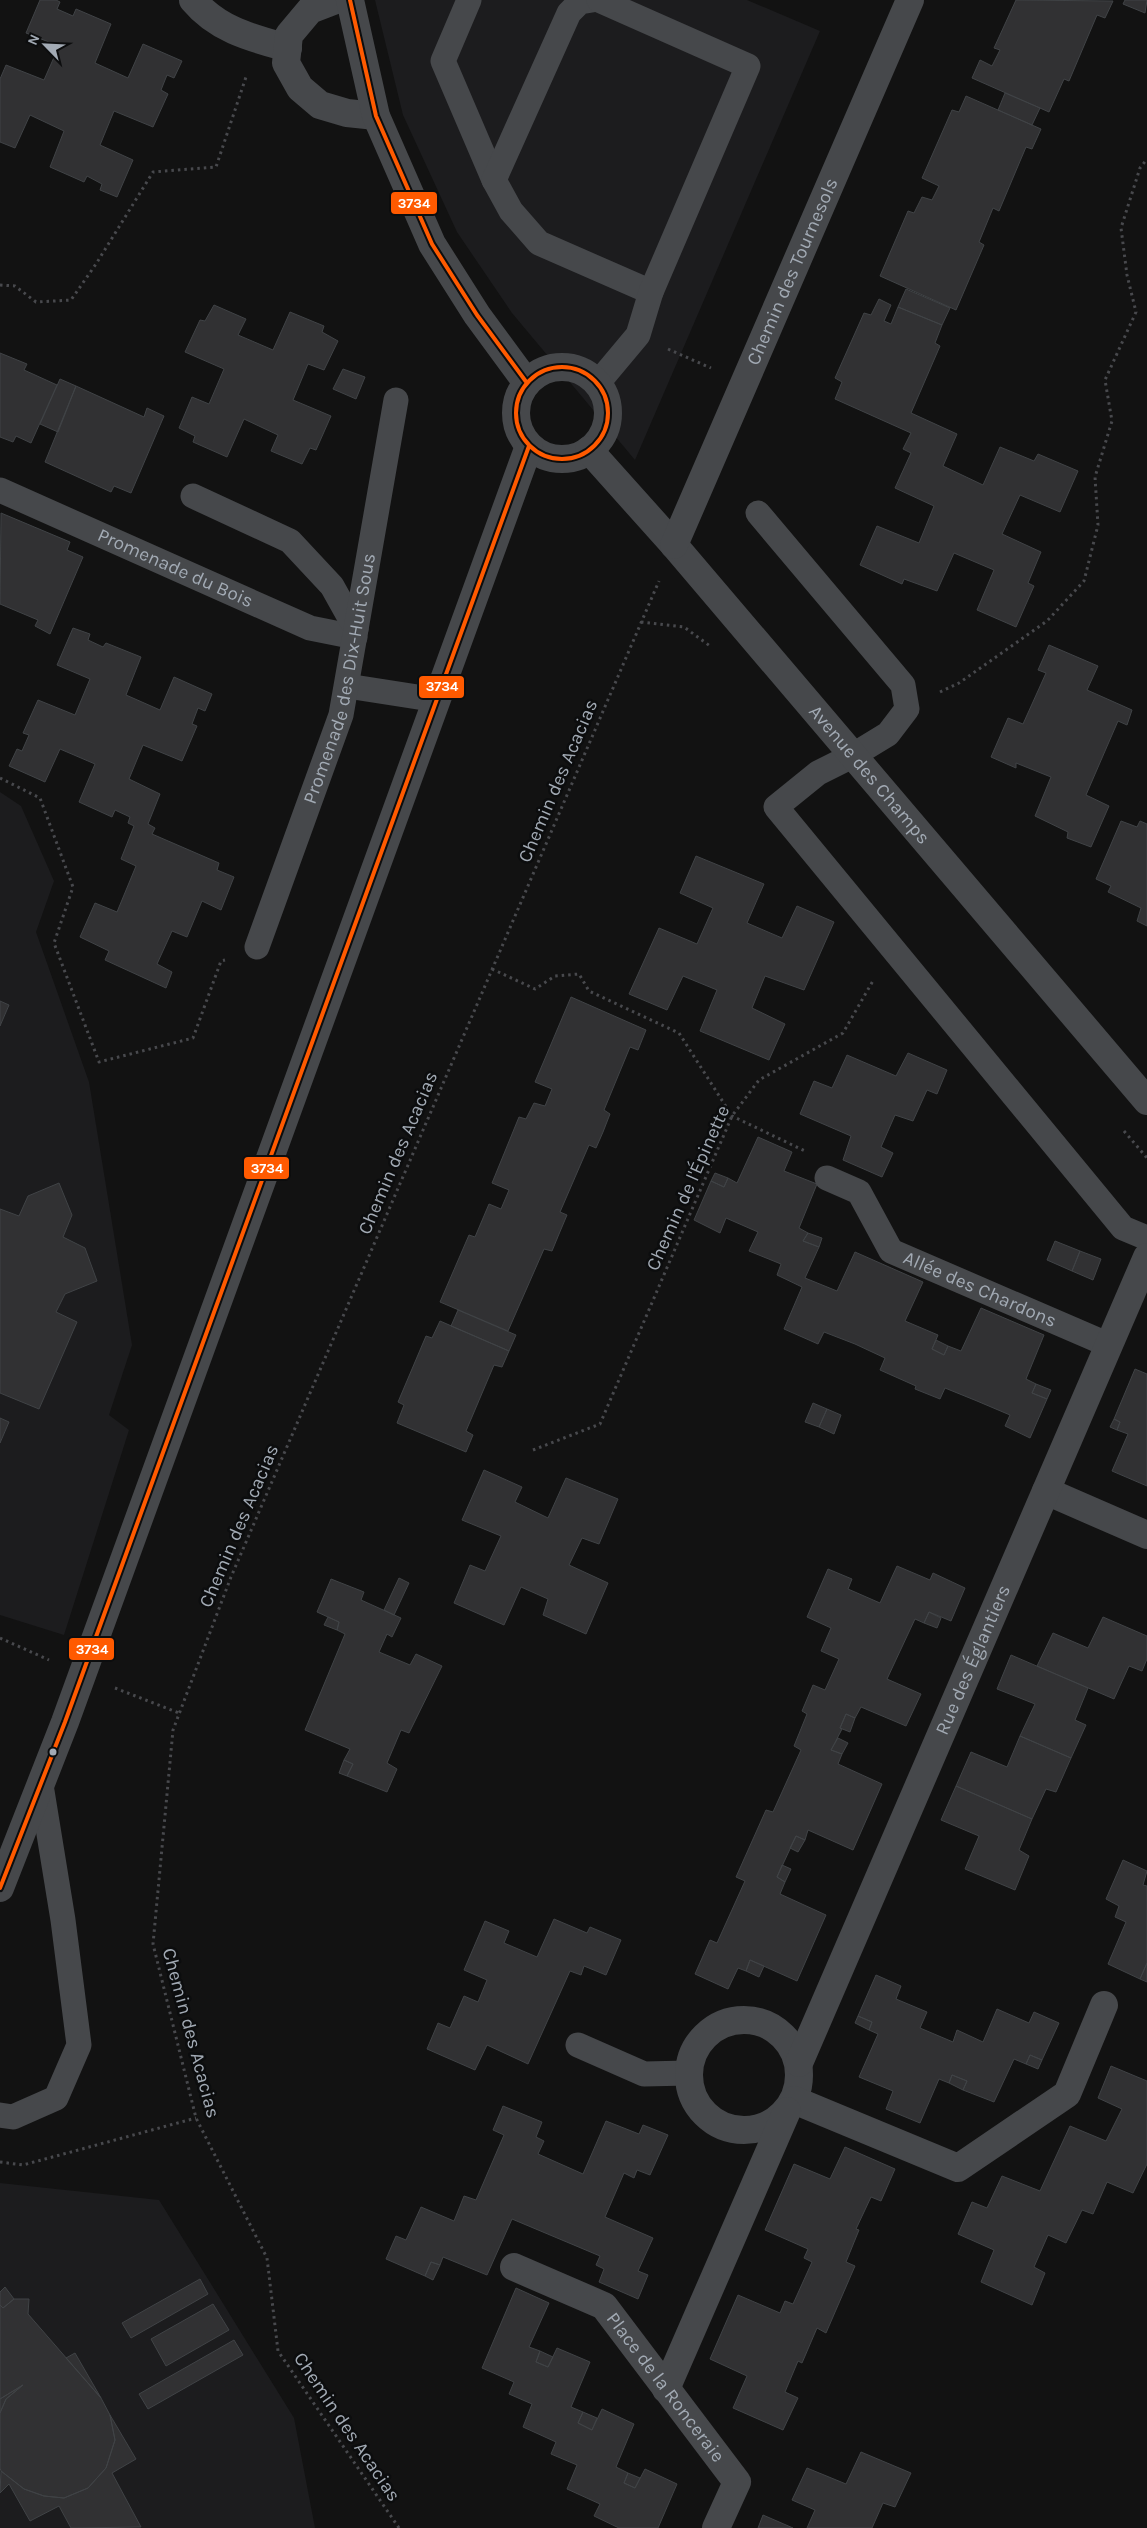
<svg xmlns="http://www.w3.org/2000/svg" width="1147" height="2528" font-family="Karla,sans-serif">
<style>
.built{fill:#1c1c1e}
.building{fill:#313133;stroke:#404346}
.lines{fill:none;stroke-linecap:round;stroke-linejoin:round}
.path{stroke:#48494d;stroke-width:3;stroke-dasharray:2.5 4;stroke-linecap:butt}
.service{stroke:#46484b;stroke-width:25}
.minor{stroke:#46484b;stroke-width:28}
.bus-1-casing{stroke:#0c0d0e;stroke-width:8}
.bus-1{stroke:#ff5a00;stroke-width:4}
.bus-dot{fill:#a2aab4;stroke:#0c0d0e;stroke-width:2}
.labels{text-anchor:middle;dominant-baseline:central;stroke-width:5;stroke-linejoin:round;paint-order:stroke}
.street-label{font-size:19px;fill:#a2aab4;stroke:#0c0d0e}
.line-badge{stroke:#0c0d0e;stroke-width:2}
.badge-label{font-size:14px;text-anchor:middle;font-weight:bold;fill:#fff}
</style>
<rect width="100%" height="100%" fill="#121212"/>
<path class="built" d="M375,0H747L820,31L635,460L512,313L457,232L403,115Z
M0,792L21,806L54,881L36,932L89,1082L132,1345L109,1415L129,1430L64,1635L0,1615Z
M0,2183L159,2200L294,2418L315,2528H0Z"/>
<path class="building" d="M40,0H56L60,2L57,9L73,16L76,9L111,24L95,63L128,78L143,44L182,61L174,78L167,75L161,90L168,94L153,127L114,111L100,145L133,160L117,197L100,190L102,184L87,176L84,182L50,167L64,131L30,115L15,148L0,142V79L6,65L44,80L59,46L26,33Z
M1016,0L1113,1L1105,18L1097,15L1069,81L1064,79L1049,112L972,78L980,60L992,66L1000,50L994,48Z
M1125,0H1147L1145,13L1123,4Z
M1005,93L1040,108L1032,125L998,110Z
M966,96L1041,129L1032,149L1026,147L999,211L993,208L979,242L984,245L956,310L880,276L908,211L914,213L922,197L932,200L939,186L922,178L952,110L959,112Z
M906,289L950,308L942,325L898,307Z
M879,299L891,305L884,321L891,324L898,307L942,325L935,343L940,346L911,413L957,434L943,466L983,485L1000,447L1034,461L1038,454L1078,471L1060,512L1020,495L1002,534L1041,552L1028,583L1034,586L1016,627L977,610L994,570L954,553L937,591L904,579L902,584L860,565L877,526L919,543L934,506L895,488L911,453L903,449L911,433L835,399L842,382L835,378L864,313L871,315Z
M214,305L246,319L238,335L273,350L290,312L324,326L322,332L338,341L324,370L308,364L293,400L331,416L316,450L310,448L302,464L271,451L278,435L244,419L227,457L193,442L195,436L179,428L192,397L209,404L224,369L185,352L200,320L205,321Z
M0,353L27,364L24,370L57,385L31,443L16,436L13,442L0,437Z
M343,369L365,377L356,399L333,389Z
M60,379L76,386L58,432L40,424Z
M76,386L144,417L147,408L164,416L131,493L114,486L111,492L45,462Z
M1,513L70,542L67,550L83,557L50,634L35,626L38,620L0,604Z
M73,628L90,634L88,640L103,647L106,643L141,657L126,695L160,710L174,677L212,694L205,711L198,708L192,724L197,726L182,761L143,745L129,779L160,794L148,824L155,828L152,834L219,863L217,870L234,877L221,910L202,901L187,937L172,931L157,964L172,972L166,988L105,960L109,951L80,937L95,903L117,912L136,866L121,859L134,826L128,823L130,817L115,810L112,817L79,802L95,764L60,749L45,782L9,766L17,749L22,751L29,735L23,733L38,700L75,715L90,679L57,665Z
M1049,645L1098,666L1087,690L1132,710L1127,725L1118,721L1086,795L1109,806L1091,847L1067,838L1068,832L1035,816L1051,777L1016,763V768L991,757L1008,718L1023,724L1046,673L1038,670Z
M1121,821L1137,827L1140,821L1147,824V926L1137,921L1141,908L1108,892L1111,886L1096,879Z
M696,856L764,884L747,923L782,938L797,906L834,922L804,990L765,976L752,1008L785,1024L769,1060L700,1031L717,990L683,976L667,1010L629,994L659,928L697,944L713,908L680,893Z
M571,997L646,1030L638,1050L630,1047L604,1110L610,1114L603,1132L596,1148L589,1145L560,1212L567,1215L559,1234L552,1251L544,1249L508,1331L440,1302L469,1235L475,1237L489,1204L501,1209L509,1190L492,1183L519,1117L526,1119L534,1103L545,1106L552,1089L535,1082Z
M0,1001L9,1005L0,1026Z
M908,1053L947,1070L937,1094L927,1090L913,1121L895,1115L881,1147L893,1153L882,1177L843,1160L851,1136L800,1114L814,1081L832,1088L847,1055L896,1076Z
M758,1137L792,1152L784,1171L817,1184L799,1228L808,1233L803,1241L819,1247L805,1278L837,1291L855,1252L923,1282L905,1321L938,1335L932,1349L944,1355L948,1346L961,1351L981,1308L1044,1335L1026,1379L1036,1384L1032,1393L1047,1399L1030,1438L1005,1426L1010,1415L977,1401L945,1388L940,1399L915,1389L916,1386L880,1370L885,1358L855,1344L824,1332L818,1344L784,1329L802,1287L777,1275L781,1264L749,1251L758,1232L726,1218L720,1233L694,1220L711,1181L724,1187L728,1178L737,1183Z
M715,1173L728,1178L724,1187L711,1181Z
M59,1183L72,1215L63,1237L85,1248L97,1281L65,1294L56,1312L77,1322L39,1409L0,1393V1209L19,1216L28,1196Z
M808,1233L822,1238L819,1247L803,1241Z
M1055,1241L1080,1251L1072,1271L1047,1260Z
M1080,1251L1101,1259L1093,1280L1072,1271Z
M458,1310L516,1335L509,1351L451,1326Z
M440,1321L509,1351L502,1367L494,1365L466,1431L473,1435L466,1452L397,1423L404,1405L398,1402L426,1336L432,1338Z
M936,1340L948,1346L944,1355L932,1349Z
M1135,1369L1147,1374V1486L1112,1471L1128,1434L1117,1430L1120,1422L1114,1419Z
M1036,1384L1051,1390L1047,1399L1032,1393Z
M813,1403L827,1409L819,1427L805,1422Z
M827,1409L841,1415L834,1434L819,1427Z
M0,1418L9,1422L0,1443Z
M1114,1419L1120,1422L1117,1430L1110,1427Z
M484,1470L522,1487L515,1502L548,1518L566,1478L618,1499L599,1544L582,1538L569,1565L608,1583L586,1634L543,1615L548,1599L521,1587L504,1625L454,1603L470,1565L485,1571L501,1536L462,1520Z
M897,1566L930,1580L933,1573L965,1588L951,1621L929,1612L924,1623L915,1619L887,1679L921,1694L906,1726L861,1707L855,1718L846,1714L840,1728L842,1729L831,1750L842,1754L838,1764L882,1784L853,1850L808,1830L805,1840L796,1836L777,1877L785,1882L780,1894L826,1915L797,1981L750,1960L746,1971L738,1968L728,1989L695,1974L710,1940L717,1943L745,1881L736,1877L766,1810L773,1812L801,1750L794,1746L807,1714L802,1711L813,1685L825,1690L839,1659L821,1651L831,1628L807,1617L828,1569L852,1579L848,1589L880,1603Z
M399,1578L409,1583L394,1615L384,1610Z
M331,1579L364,1592L361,1600L401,1618L392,1637L387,1634L379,1652L410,1665L416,1654L442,1666L409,1733L401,1730L387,1763L397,1769L387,1792L347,1776L353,1764L344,1760L350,1749L305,1730L345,1634L337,1630L339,1622L317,1612Z
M929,1612L941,1618L937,1628L924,1623Z
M328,1617L339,1622L337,1630L324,1625Z
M1103,1617L1147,1636V1659L1142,1671L1129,1666L1114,1699L1037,1666L1053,1633L1088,1648Z
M1011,1655L1088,1688L1075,1720L1086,1725L1071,1758L1020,1736L1035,1704L997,1689Z
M846,1714L855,1718L850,1732L840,1728Z
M1020,1736L1071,1758L1056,1792L1046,1789L1032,1819L956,1786L971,1752L1007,1767Z
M838,1738L848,1743L842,1754L831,1750Z
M344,1760L353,1764L347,1776L339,1773Z
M956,1786L1032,1819L1019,1850L1029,1856L1015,1890L965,1869L979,1836L941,1820Z
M796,1836L805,1840L798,1852L790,1848Z
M1123,1860L1147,1871L1143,1885L1147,1886V1963L1140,1979L1108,1964L1126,1922L1115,1917L1119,1906L1106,1899Z
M782,1865L791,1869L785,1882L777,1877Z
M554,1919L587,1933L590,1927L621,1940L606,1975L584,1966L581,1975L570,1971L528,2064L487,2045L475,2070L427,2049L438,2023L450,2028L464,1996L478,2002L487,1980L464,1970L485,1921L509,1931L504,1943L537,1957Z
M750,1960L764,1966L759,1977L746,1971Z
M1147,1963V1982L1140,1979Z
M876,1975L901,1986L896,1999L927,2012L920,2028L953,2042L957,2030L983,2042L997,2009L1029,2023L1034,2012L1059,2023L1042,2060L1030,2055L1026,2064L1014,2059L994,2102L963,2090L967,2081L952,2075L949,2083L939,2079L920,2123L886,2109L893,2091L859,2077L878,2034L869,2030L872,2022L858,2016Z
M858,2016L872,2022L869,2030L855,2023Z
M1030,2055L1042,2060L1038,2069L1026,2064Z
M1111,2066L1147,2081V2164L1133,2193L1107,2182L1093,2214L1082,2210L1066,2243L1048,2235L1034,2267L1045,2273L1032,2305L981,2282L994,2250L958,2234L972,2202L987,2208L1002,2176L1040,2191L1070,2126L1106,2141L1122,2109L1098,2098Z
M952,2075L967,2081L963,2090L949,2083Z
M503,2106L542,2122L536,2137L544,2141L538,2154L583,2174L606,2121L639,2134L643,2125L668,2135L650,2175L637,2170L634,2178L624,2173L605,2217L653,2238L638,2271L648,2275L638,2299L599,2282L604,2269L596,2265L600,2256L512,2219L487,2275L443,2257L440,2265L431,2262L425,2276L386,2259L396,2236L406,2240L421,2207L454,2221L464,2196L476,2200L504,2135L493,2130Z
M845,2147L895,2169L881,2201L871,2197L856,2229L859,2230L846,2262L855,2266L826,2333L817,2328L802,2363L798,2361L785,2392L798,2398L783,2430L733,2408L747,2376L710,2359L738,2295L780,2313L785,2301L793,2304L812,2262L804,2258L808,2249L765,2230L794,2164L830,2179Z
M431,2262L440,2265L433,2280L425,2276Z
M200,2279L208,2294L131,2338L122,2323Z
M5,2287L14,2299L3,2308L0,2305V2292Z
M516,2288L549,2303L529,2347L540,2351L536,2362L548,2367L557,2348L590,2362L571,2407L583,2412L578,2423L592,2430L602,2409L634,2424L616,2467L628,2473L624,2483L635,2488L645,2469L677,2484L658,2528H619L594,2516L600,2504L567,2489L577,2465L551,2454L556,2442L523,2427L532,2404L509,2394L514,2382L482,2368Z
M14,2299H29L28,2314L101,2398L110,2415L115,2440L106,2468L88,2488L64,2498L44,2496L24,2489L1,2471L0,2468V2413L6,2399L23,2385L0,2399V2305L3,2308Z
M213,2304L229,2330L166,2366L151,2339Z
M234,2340L243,2355L148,2409L139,2394Z
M540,2351L553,2357L548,2367L536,2362Z
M75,2353L101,2398L66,2358Z
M23,2385L6,2399L0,2413V2399Z
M583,2412L597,2418L592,2430L578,2423Z
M110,2415L136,2459L112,2473L141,2527L71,2528L59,2506L30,2521L9,2484L0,2493L1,2471L24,2489L44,2496L64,2498L88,2488L106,2468L115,2440Z
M861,2452L911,2473L895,2507L883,2503L872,2528H807L815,2510L792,2500L807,2468L846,2484Z
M628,2473L640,2478L635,2488L624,2483Z
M763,2515L793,2528H758Z"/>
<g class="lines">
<path class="path" d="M0,285L15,286L36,302L71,300L96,264L153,172L216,167L247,74
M668,349L711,368
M641,622L684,627L710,646
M940,692L959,683L1047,621L1084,581L1098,525L1095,477L1112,421L1105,380L1136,312L1127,275L1121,228L1140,168L1147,159
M0,778L40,798L73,887L54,943L99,1062L193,1038L221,961L225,960
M492,969L535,989L555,976L579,974L589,991L679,1033L732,1116L807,1152
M1124,1131L1147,1158
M533,1450L600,1424L732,1116L759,1080L843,1033L874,979
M0,1638L49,1660
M115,1688L179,1713
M0,2162L23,2165L196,2118
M399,2528L278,2351L267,2258L196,2118L153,1944L173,1730L231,1577L659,581"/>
<g class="service">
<path d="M469,0L443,61L494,180"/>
<path d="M592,0L580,2L569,13L494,180L511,211L539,243L651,292"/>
<path d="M597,384L638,335L651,292L748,66L599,0"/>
<path id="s1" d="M0,490L310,628L355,637"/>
<path d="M193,496L290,541L332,586L356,629"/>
<path d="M758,513L903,685L907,709L888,734L852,756L818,773L776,807L1123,1228L1147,1238"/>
<path d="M347,686L437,700"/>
<path id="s2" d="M257,947L341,715L396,400"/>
<path id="s3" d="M827,1178L859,1192L891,1251L1109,1345"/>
<path d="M578,2045L644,2074L688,2073"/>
<path d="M0,2115L13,2117L56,2098L79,2045L63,1920L41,1785"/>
</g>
<g class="minor">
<path d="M193,0C218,30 252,38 288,48"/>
<path d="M336,0L310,10L289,35L286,63L300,88L320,105L347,113L376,116"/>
<path d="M350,0L376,116L432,244L477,315L527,383"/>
<circle cx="562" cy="413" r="46"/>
<path id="s4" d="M589,450L674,545L1147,1101"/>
<path id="s5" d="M674,545L910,0"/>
<path d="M1046,1491L1147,1535"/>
<path d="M0,1888L65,1722L529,446"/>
<circle cx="744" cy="2075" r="55"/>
<path id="s6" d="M799,2063L1147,1257"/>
<path d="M794,2100L958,2168L1067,2094L1104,2005"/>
<path id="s7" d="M514,2267L604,2306L737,2482L716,2528"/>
<path d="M666,2389L787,2111"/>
</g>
<g class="bus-1-casing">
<path id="bus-1" d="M350,0L376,116L432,244L477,315L527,383
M516 413a46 46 0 1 1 92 0a46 46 0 1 1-92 0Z
M0,1888L65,1722L529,446"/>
</g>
<use href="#bus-1" class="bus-1"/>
</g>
<circle class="bus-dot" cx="53" cy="1752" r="4.5"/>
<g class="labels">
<g class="street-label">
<text stroke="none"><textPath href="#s5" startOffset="298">Chemin des Tournesols</textPath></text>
<text stroke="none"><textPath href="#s1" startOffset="192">Promenade du Bois</textPath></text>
<text stroke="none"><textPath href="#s2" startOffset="282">Promenade des Dix-Huit Sous</textPath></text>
<text stroke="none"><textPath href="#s4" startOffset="429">Avenue des Champs</textPath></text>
<text transform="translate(558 781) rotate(-67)">Chemin des Acacias</text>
<text transform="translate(398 1153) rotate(-67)">Chemin des Acacias</text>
<text transform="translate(688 1188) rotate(-66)">Chemin de l'Épinette</text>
<text stroke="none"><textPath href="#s3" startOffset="199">Allée des Chardons</textPath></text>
<text transform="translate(239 1526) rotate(-67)">Chemin des Acacias</text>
<text stroke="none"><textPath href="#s6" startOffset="439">Rue des Églantiers</textPath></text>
<text transform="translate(191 2033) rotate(75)">Chemin des Acacias</text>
<text stroke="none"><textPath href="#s7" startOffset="200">Place de la Ronceraie</textPath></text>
<text transform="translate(347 2427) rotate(56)">Chemin des Acacias</text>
</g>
</g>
<g class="line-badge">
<rect x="390" y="191" width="48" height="24" rx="5" fill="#ff5a00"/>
<rect x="418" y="675" width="47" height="24" rx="5" fill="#ff5a00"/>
<rect x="243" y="1156" width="47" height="24" rx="5" fill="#ff5a00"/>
<rect x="68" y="1637" width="47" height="24" rx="5" fill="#ff5a00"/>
</g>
<g class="badge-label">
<text x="414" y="208">3734</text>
<text x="442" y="691">3734</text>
<text x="267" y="1173">3734</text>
<text x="92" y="1654">3734</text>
</g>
<g transform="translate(45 45) rotate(294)" stroke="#0c0d0e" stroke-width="4" paint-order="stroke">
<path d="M0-4L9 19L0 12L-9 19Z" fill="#a2aab4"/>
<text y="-8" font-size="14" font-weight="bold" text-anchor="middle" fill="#a2aab4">N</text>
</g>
</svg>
